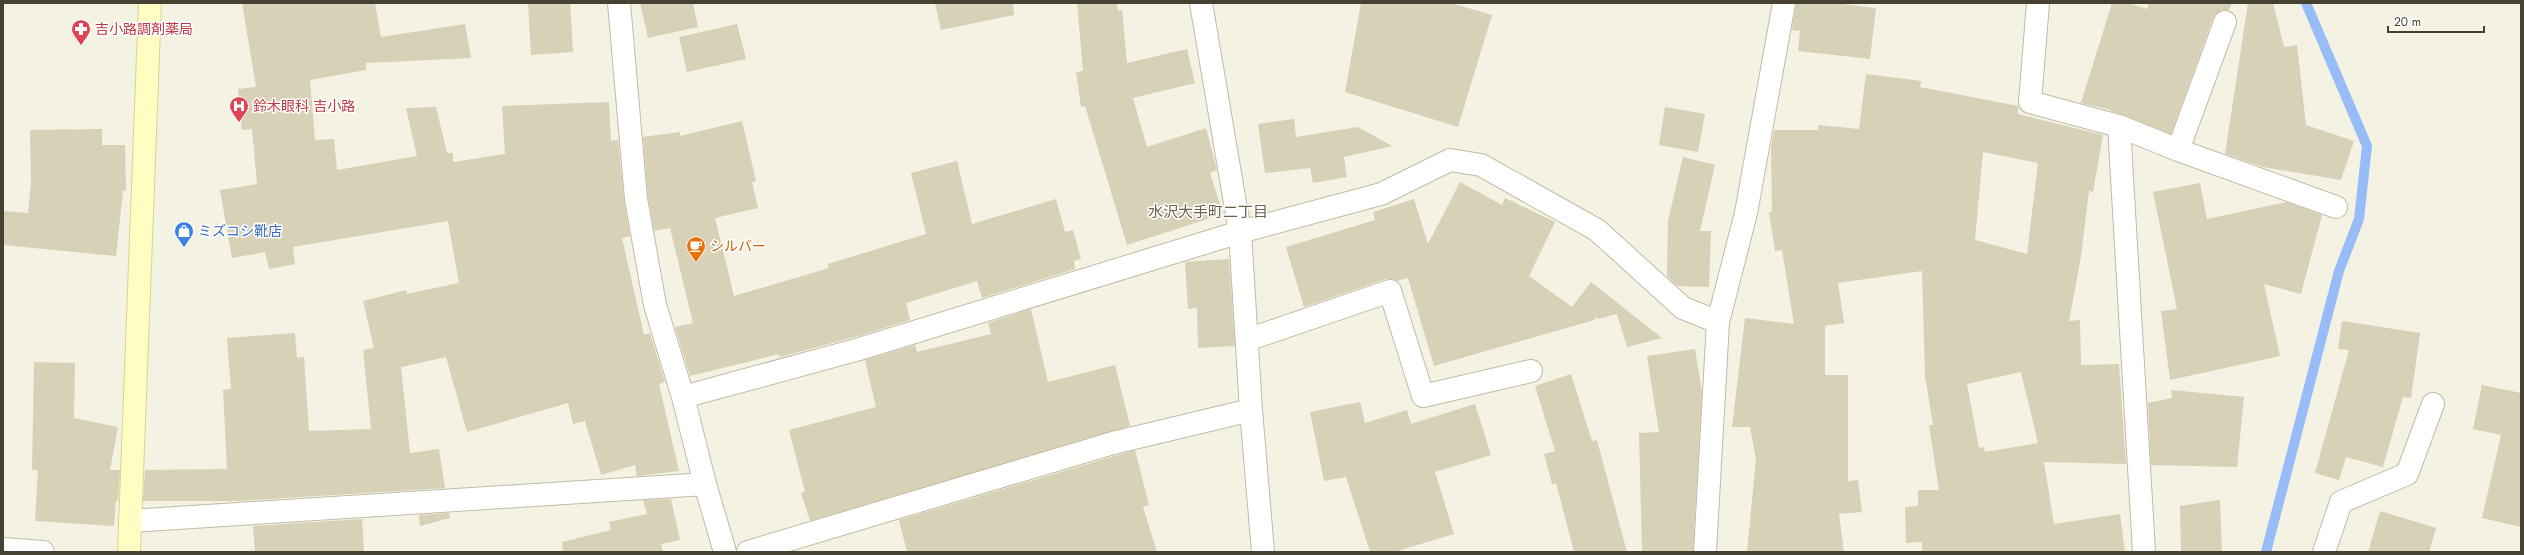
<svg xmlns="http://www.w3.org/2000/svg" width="2524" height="555" font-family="Jost,'Noto Sans JP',sans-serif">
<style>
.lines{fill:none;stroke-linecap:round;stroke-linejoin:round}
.stream{stroke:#98bcf7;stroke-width:10}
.building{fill:#d6d1b7;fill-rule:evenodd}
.street-casing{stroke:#c0bca5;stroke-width:24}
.secondary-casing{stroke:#d8d48d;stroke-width:24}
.street{stroke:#fff;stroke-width:22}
.secondary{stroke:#fffdc1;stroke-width:22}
.labels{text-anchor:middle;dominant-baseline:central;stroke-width:3;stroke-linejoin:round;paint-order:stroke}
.health-label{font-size:14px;fill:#be3a42;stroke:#fff;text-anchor:start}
.shop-label{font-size:14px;fill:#366cbe;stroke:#fff;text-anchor:start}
.food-label{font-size:14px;fill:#c56008;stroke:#fff;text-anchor:start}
.neighbourhood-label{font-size:15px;fill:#6a6349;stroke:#fff}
</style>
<rect width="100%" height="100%" fill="#f3f2e3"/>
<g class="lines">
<path class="stream" d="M2266,552L2339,271L2359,219L2367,146L2306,3"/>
</g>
<path class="building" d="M242,3H375L381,37L465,24L471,58L366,63V70L310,80L315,140L334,139L337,170L417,156L406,108L436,107L447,153H453V162L505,154L502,106L609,102L611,141L618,140L624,200L630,236L622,238L644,335L650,333L665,382L659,384L679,471L637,476L635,465L601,475L585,421L573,424L568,403L467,432L446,357L401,367L410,453L439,449L445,488L240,501H143L145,470L227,469L223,390L231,389L227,338L295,333L297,358L304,357L309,431L371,429L363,350L374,348L363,301L406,290L407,294L459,283L448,221L293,247L295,264L269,269L265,252L232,258L220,190L257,184L252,129L242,130L238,89L256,87Z
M528,3H570L573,52L531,55Z
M640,3H693L698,27L648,38Z
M935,3H1013L1014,15L941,30Z
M1077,3H1117L1118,11L1122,10L1127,63L1187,49L1195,83L1133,98L1147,147L1206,128L1217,170L1210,173L1223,214L1127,245L1085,106L1081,107L1076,72L1083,71Z
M1361,3H1451L1492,15L1458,127L1345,92Z
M1796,3H1834L1876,8L1870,59L1798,51L1800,31L1792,30Z
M2112,3H2127L2147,9L2149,3H2232L2229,10H2222L2213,18L2171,134L2107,109L2081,103Z
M2248,3H2273L2284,47L2297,45L2306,125L2354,141L2341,180L2263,167L2225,154Z
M737,24L746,59L687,72L679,37Z
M1866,74L1921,81L1920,87L2018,106V114L2103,135L2093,192L2089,191L2081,256L2069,321L2080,320L2081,365L2119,364L2126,464L2044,462L2054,524L2120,514L2125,552H1922V542L1906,543L1905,507L1918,506V490H1939L1929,425H1933L1925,376L1922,271L1838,283L1844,323L1825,326V375H1848V481L1858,480L1862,512L1839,514L1844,552H1747L1756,459L1750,427H1732L1745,318L1794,324L1782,250L1775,251L1769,212H1772L1771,147L1774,130H1818V125L1859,129ZM1983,152L2038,163L2027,254L1975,240ZM2021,372L2038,443L1985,452L1984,447L1979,448L1967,384Z
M1665,107L1705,114L1698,152L1659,145Z
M1294,119L1296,137L1358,127L1392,146L1344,157L1347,177L1313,183L1310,168L1265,173L1258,124Z
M742,121L756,181L752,182L758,208L715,218L734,296L829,268L828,264L926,234L911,173L957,161L972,224L1056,199L1065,232L1073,230L1081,259L1074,261L1075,269L982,298L977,281L906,303L910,320L858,336L780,357L779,354L690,376L675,327L693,323L670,228L654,231L648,197L643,137L680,132V136Z
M102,129V145H125L126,190L123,191L116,256L3,245V211L28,213L31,183L30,130Z
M1683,157L1715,165L1700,231H1711L1709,287L1677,286L1667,276L1668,221Z
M1460,182L1502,205L1505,198L1555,222L1529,276L1572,307L1591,282L1662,338L1627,347L1617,314L1598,319L1596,317L1594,320L1434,366L1408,278L1397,281L1386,279L1304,307L1286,247L1375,220L1373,212L1414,199L1428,244Z
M2200,183L2207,219L2287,202L2322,215L2301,294L2264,284L2280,356L2170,380L2161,311L2177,309L2153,192Z
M1229,259L1235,346L1198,348L1197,308L1188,309L1185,262Z
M1031,309L1048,382L1115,365L1130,426L810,521L801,493L805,492L789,430L876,407L865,360L915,345L917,352L991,334L988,323Z
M2342,321L2420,333L2411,398L2403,397L2383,467L2346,457L2339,480L2315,473L2349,350L2338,349Z
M1695,349L1702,392L1693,552H1642L1639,433L1659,432L1647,356Z
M34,362L75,363L74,418L118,427L110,470H120L118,501H116L114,526L35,521L38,470H32Z
M1571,374L1592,441L1597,440L1627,552H1574L1556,483L1552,484L1544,454L1555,451L1535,386Z
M2482,385L2521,393V527L2482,518L2501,435L2473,429Z
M2171,390L2244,397L2237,467L2151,465L2148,403L2172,398Z
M1360,402L1365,423L1407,410L1411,424L1475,404L1491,455L1435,472L1454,534L1394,552H1370L1346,477L1324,481L1310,412Z
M1135,450L1149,505L1143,507L1157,552H907L899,520Z
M671,499L680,540L661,544L663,552H563L562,542L611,530L609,522L647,514L643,500Z
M2220,500L2222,552H2181L2180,506Z
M2380,511L2436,528L2429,552H2368Z
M449,513L450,518L420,526L419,515Z
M362,519L364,552H255L253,526Z"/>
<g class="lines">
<g class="street-casing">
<path id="street" d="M619,3L636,199L655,305L683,397L705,484L725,552
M1201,3L1240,232L1251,410L1263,552
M2038,3L2030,102L2119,126L2144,552
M2119,126L2178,150L2336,207
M2178,150L2225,22
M1247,340L1390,291L1423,396L1531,371
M683,397L856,350L1240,232L1381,194L1450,160L1481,165L1597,230L1683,308L1718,322
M130,521L705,484
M3,549L43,552
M748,552L1113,443L1251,410
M1705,552L1718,322L1746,213L1784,3
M2324,552L2341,502L2407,474L2433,404"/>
</g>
<g class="secondary-casing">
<path id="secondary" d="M129,552L150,3"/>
</g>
<use href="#street" class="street"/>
<use href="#secondary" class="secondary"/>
</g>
<defs>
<g id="pharmacy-pin" transform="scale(1)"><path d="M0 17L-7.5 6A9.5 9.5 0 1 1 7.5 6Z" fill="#e0444e" stroke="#fff"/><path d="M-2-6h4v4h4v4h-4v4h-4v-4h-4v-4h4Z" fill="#fff"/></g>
<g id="hospital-pin" transform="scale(1)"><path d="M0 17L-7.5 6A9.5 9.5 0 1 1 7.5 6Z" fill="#e0444e" stroke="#fff"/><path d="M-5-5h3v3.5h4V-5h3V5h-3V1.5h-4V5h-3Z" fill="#fff"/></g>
<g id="shop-pin" transform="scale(1)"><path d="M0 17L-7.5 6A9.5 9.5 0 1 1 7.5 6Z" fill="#3f7fe0" stroke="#fff"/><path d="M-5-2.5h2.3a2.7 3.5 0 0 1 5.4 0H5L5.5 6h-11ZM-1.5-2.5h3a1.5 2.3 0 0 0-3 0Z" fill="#fff"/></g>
<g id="cafe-pin" transform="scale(1)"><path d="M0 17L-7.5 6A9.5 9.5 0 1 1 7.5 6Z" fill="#e8710a" stroke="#fff"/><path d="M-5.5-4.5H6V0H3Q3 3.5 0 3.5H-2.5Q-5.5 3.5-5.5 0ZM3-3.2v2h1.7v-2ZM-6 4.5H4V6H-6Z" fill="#fff"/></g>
</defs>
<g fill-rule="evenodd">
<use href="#pharmacy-pin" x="81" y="29"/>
<use href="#hospital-pin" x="239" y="106"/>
<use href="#shop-pin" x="184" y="231"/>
<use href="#cafe-pin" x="696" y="246"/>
</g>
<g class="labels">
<g class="health-label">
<text x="95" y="29">吉小路調剤薬局</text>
<text x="253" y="106">鈴木眼科 吉小路</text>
</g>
<g class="shop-label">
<text x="198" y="231">ミズコシ靴店</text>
</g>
<g class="food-label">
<text x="710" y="246">シルバー</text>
</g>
<g class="neighbourhood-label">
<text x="1208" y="212">水沢大手町二丁目</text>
</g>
</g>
<rect width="2524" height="555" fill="none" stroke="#464233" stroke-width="8"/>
<path d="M2388 26v6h96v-6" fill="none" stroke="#464233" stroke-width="2"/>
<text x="2394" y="26" font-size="12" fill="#464233" stroke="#ffffff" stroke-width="3" paint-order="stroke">20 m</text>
</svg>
